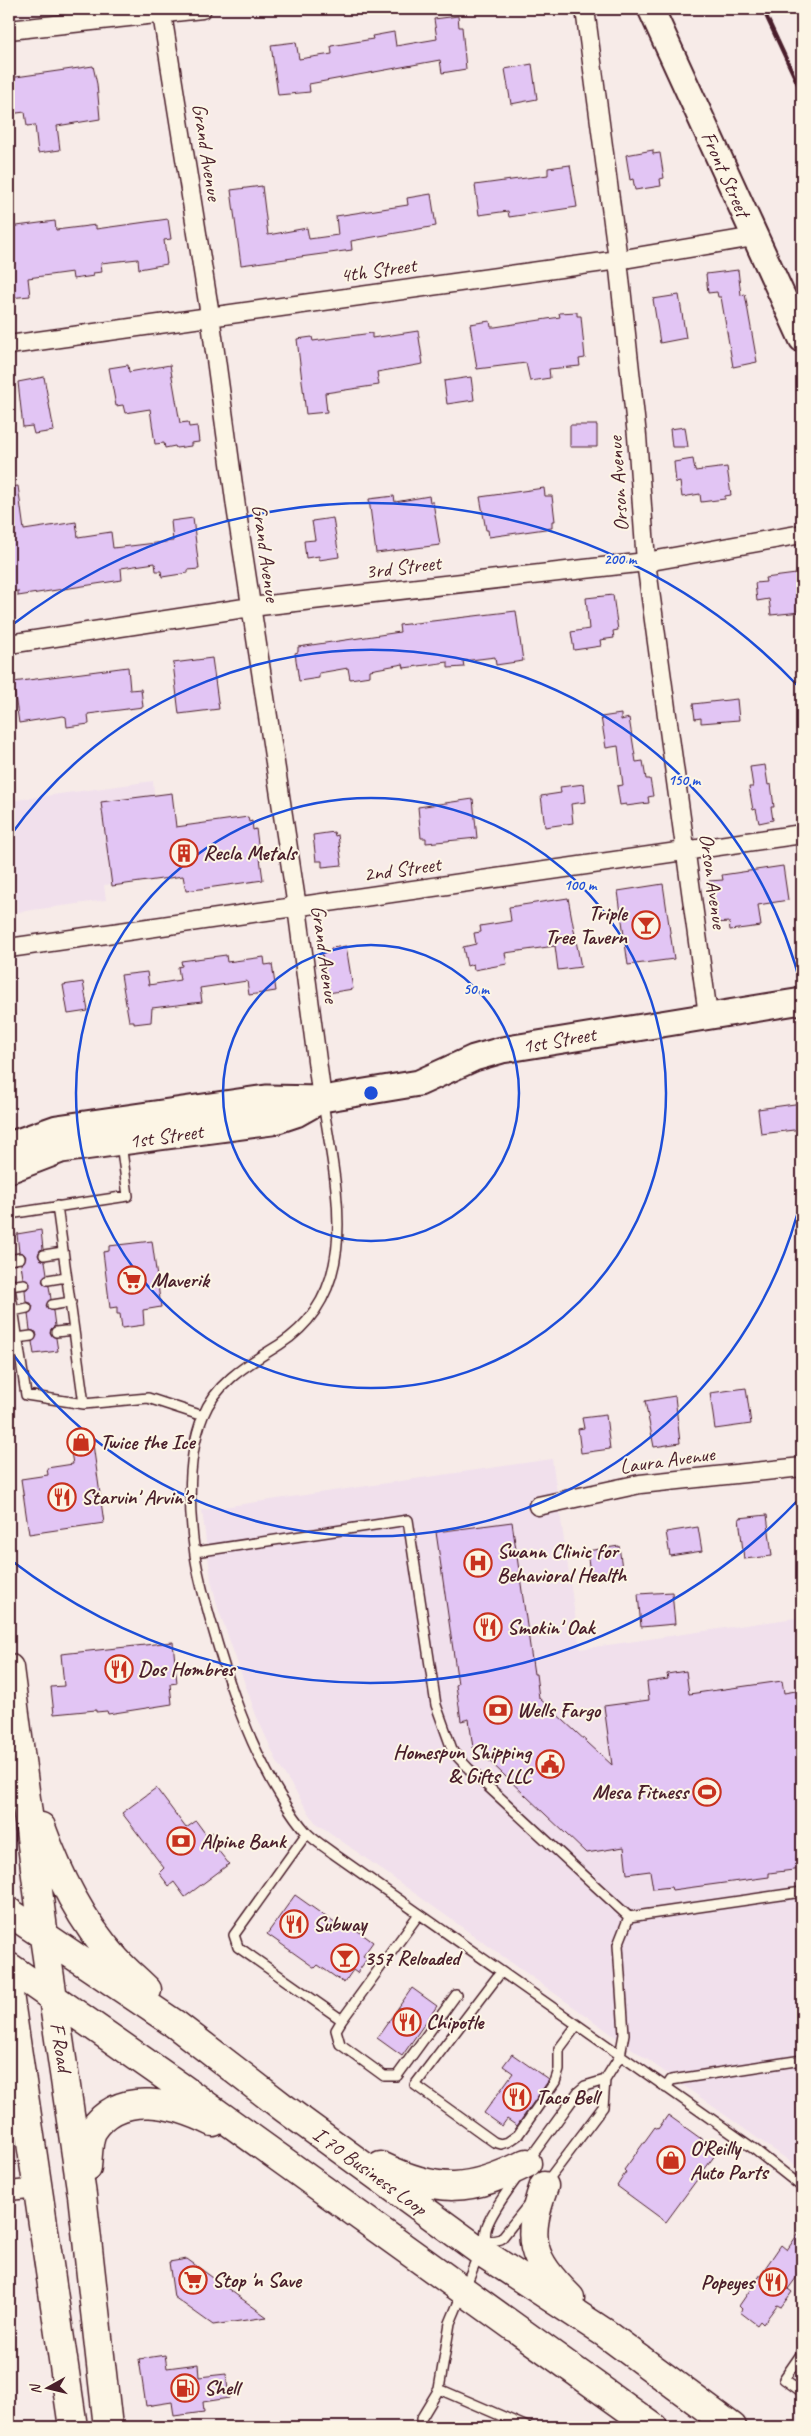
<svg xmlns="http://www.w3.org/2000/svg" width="811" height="2436" font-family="Caveat,sans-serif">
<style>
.built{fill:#f1e0ec}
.building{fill:#e2c5f4;stroke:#4a1f2b}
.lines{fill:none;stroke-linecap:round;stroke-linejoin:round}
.lane-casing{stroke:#4a1f2b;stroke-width:12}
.street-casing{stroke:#4a1f2b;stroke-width:21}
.secondary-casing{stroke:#4a1f2b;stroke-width:29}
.primary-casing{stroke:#4a1f2b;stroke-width:31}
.lane{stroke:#fcf5e5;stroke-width:9}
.street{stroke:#fcf5e5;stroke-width:18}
.secondary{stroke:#fcf5e5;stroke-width:25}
.primary{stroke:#fcf5e5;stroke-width:28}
.rail{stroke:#4a1f2b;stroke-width:4}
.ring{fill:none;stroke:#1d4ed8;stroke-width:2.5}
.labels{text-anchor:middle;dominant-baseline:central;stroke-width:4;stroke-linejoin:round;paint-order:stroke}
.street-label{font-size:21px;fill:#4a1f2b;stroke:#fcf5e5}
.poi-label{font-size:21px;font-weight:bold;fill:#4a1f2b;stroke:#fcf5e5;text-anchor:start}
.centre{fill:#1d4ed8;stroke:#fcf5e5;stroke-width:2.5}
.ring-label{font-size:15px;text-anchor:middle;font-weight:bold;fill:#1d4ed8;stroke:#fcf5e5;stroke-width:4;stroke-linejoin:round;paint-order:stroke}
</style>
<rect width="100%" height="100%" fill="#f7ebe8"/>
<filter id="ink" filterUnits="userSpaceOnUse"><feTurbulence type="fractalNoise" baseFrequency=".02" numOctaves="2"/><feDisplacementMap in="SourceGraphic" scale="10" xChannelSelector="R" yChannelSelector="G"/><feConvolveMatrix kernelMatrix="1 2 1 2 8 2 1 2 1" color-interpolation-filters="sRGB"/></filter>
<g filter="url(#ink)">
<path class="built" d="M153,781L154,795L101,803L112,884L104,885L106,900L18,912L9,845V801Z
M552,1459L580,1649L802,1617V2170L315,1822L278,1764L256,1715L218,1608L211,1580L202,1510Z"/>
<path class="building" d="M458,16L459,27H462L466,69L442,73L440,60L309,84L310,92L278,95L271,45L296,42L299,59L332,54L331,46L373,39L372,36L394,32L396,46L437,39L434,19Z
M532,64L537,99L511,104L505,69Z
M93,66L97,84L100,119L57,126L60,150L38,153L35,125L27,126L25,112L9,114V78Z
M653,150V154L660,153L664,178L660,179L661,186L635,190L633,179L630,180L626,155Z
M570,165L577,207L509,217L508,211L479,215L475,185L548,175V168Z
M262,186L268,235L307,228L309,239L338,235L336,216L408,205L407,198L431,194L436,226L351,241L352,250L241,265L231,190Z
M168,219L171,239L164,240L167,264L139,269L138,259L101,263L102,272L93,273L94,276L73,279L72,272L28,278L30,296L9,298V227L55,221L56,230L96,225V229Z
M738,270L741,295L745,294L757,362L733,367L721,297H718L717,292L708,293L706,274Z
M679,295L686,338L660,343L653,299Z
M577,312V316H581L585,358L579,359L580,366L549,369L550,378L530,381L526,363L477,369L470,324L490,321L491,327H495L560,317L559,313Z
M418,331L423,364L377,372L379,385L325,393L327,412L306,414L297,339L312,337L313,341L372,333V338Z
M128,365L129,372L170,365L180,423L188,422L189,427L197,426L199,442L191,443V446L176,448L175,446L165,448L164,443L155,444L150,409L125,413L123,405L116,406L109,368Z
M44,377L54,431L34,434L32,426L23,427L18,382Z
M471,377L474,400L447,404L444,381Z
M570,425H597V447H570Z
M685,427L688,447H672L670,429Z
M693,459L695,471L727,467L731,495L725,496V499L701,502L700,494L682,497L680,482L676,483L674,462Z
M18,486L24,530L76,522L78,537L111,532L113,548L173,541L171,521L193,518L199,569L188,570V573L162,577L161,571H156L155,563L121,568L122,580L18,596V591L9,592V487Z
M544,488L545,496H552L555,521H552V528L489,537L488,530H486L480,497Z
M394,496L395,502L429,496L430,502H433L440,545L376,553L369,499Z
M333,518L339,557L319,560V556L306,558L304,541L315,540L312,521Z
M796,574L801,612L771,615L769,599L757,601L755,583L766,582L765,578Z
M613,595L618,630L613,631L614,638L600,640L601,646L574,650L571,632L589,629L586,598Z
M516,611L523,661L496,665L495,657L463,661L464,667L448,668V662L404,668L403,664L370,670V676L350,679L348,668L319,673V678L299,681L295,653L298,652V647L400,632L399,625Z
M212,658L219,709L179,714L173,663Z
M128,667L130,690L141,689L143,707L88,714L89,724L67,727L66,717L63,716L19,723L13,682Z
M737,699L739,720L701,723V718L695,719L693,704Z
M621,714V720L629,718L636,762L643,761L646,779H650L653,796L648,797L649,803L626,806V804L620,805L617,786L623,785L618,746L606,748L601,717Z
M765,765L768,785L771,784L774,807H771L773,820L759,823L756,809L753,810L749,787H753L750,767Z
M584,784L586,802L571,804L573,823L545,827L541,796L561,793L560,787Z
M172,793L176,827L248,817L249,822L252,821L253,830L256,829L263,880L186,891L183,876L112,886L101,802Z
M473,799L477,838L426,843V838H421L418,807Z
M334,832L335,836L338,835L342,865L322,867V861H316L313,835Z
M783,866L788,900L758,905L761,926L730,930L729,922L715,923L709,881L723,880L722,875Z
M663,884L674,959L628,965L618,891Z
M568,898L581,967L558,970L555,946L505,953L507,964L474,970L473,964L467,966L463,947L476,944L474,933L481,932L480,926L511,921L509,907Z
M346,946L353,989L328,993L322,953L331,951V948Z
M226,955L227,962L264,957L265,965L272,964L276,991L249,995L247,981L200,988L202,1002L152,1008L151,1022L134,1024V1021H129L121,975L147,972L149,985L180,980L178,967L182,966L181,961Z
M83,982L88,1011L68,1014L63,985Z
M802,1103V1129L761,1134L758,1109Z
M41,1230L43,1249L40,1250L38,1255L40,1259L45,1261L47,1274L42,1281L44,1284L49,1286L51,1299L46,1305L48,1309L53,1311L55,1326L51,1329L50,1333L56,1338L58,1351L34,1354L32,1342L37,1336L36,1332L30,1330L28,1314L33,1307L31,1303L26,1302L25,1290L30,1287V1283L23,1278L21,1264L26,1257L24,1254L19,1252L17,1234Z
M152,1241L161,1307L143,1310L144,1325L122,1328L120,1314H117V1307L110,1308L103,1252L109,1251V1246Z
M746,1388L751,1424L715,1429L710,1393Z
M675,1396L680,1443L654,1447L645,1401Z
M606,1415L610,1449L581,1453L578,1429L584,1428L582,1418Z
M92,1437L104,1523L29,1534L21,1479L48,1475L47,1468L73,1464L69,1440Z
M767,1515L772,1556L744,1559L739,1518Z
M512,1522L534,1674H536L539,1698L612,1765L604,1706L649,1700L647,1682L668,1679L667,1674L686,1671L689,1694L782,1681L784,1693L802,1690V1869L769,1873V1877L672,1890L671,1887L653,1889L650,1871L627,1874L624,1847L586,1853L484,1756L482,1746L473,1748L469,1719L461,1721L456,1685L458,1684L436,1532Z
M698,1527L702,1551L670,1556L666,1532Z
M619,1546L623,1576L591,1580L587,1551Z
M672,1592L675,1624L641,1627L638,1594Z
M173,1642L177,1683L170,1684L172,1704L108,1714L107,1711L96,1712V1710L54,1714L51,1687L64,1686L61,1654Z
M156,1788L186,1828L196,1821L207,1836L212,1832L222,1846L217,1849L229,1864L185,1897L174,1882L169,1886L159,1873L164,1868L122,1813Z
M295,1895L343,1929L347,1923L373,1942L363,1956L367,1959L357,1973L353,1970L344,1983L318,1965L315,1968L267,1934Z
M412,1988L437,2006L402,2056L377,2038Z
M512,2054L549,2080L517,2126L507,2119L502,2126L484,2113L513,2073L503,2066Z
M668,2115L718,2151L666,2222L617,2186L626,2172L624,2170L655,2127L658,2129Z
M802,2228V2270L788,2289L792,2292L781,2307L777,2305L763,2324L760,2321L757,2325L740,2312L742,2309L739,2306L781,2245L787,2250Z
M187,2259L267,2317L213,2325L174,2297L169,2262Z
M165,2355L167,2368L198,2364L199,2377L226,2374L229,2398L203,2402L204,2412L174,2416L172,2402L146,2406L139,2359Z"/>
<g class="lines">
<g class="lane-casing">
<path id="lane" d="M323,1102C335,1185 365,1290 279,1345C249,1364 217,1381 203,1416C186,1458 189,1512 195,1555C198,1576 204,1597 210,1618C227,1679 247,1741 280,1795C288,1808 297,1822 307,1833C315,1841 325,1847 334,1854L754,2149L802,2187
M57,1206L84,1404
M9,1214L128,1196L121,1143
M44,1255L63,1252
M9,1260L20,1258
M48,1280L66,1277
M9,1281L26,1395L84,1404L148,1398L203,1416
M9,1286L24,1284
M52,1305L71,1302
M13,1311L27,1308
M56,1332L74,1330
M17,1338L31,1336
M195,1552L408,1520L436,1705L453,1752L469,1769L629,1917L618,1945L624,2034L620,2056L605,2080L603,2107L545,2184
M307,1833L234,1935L238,1947L342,2020
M419,1914L342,2020L336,2030L340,2044L384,2076H397L456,1995
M629,1917L802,1892
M501,1972L415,2085L494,2142L501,2144L508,2142L518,2135L555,2082L559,2070V2049L577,2025
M666,2088L671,2080L802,2060
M528,2161L578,2092L585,2086L605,2080
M518,2176C507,2192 494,2208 487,2226C483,2237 489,2238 480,2251L450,2323L439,2389L527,2427
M487,2242L501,2239L529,2204
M802,2353L784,2379L802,2392
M422,2427L421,2419L439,2389"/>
</g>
<g class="street-casing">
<path id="street" d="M585,9L618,260L637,436L646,562L708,1015
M162,14L210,315L236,507L297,907L322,1099
M9,30L202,9
M9,345L618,260L754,237
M9,644L251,607L646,562L802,534
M9,948L802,834
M538,1506L640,1484L802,1467
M9,2191L38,2188"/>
</g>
<g class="secondary-casing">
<path id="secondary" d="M651,9L802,339
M9,1145L57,1128L266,1098L322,1099L419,1083L474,1058L502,1050L802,1001
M9,1170L61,1150L272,1122L296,1114L321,1100"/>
</g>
<g class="primary-casing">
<path id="primary" d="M9,1668L44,1937L82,2195L108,2427
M41,1827C59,1876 81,1921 116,1960C126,1971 137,1980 147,1990
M9,1912L175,2024L284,2108L480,2251L605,2333L732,2427
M9,1967L182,2088L653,2427
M9,1994L73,2427
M381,2166C439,2194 470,2192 527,2163
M87,2167C88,2157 88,2138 93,2130C120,2088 177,2104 213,2122
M544,2186C525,2240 530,2258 570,2298"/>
</g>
<use href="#lane" class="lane"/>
<use href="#street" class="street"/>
<use href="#secondary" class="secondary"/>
<use href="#primary" class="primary"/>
<path class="rail" d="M763,9L802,93"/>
</g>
</g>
<g class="ring">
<circle cx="371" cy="1093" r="148"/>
<circle cx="371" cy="1093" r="295"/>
<path d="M802 1196A443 443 0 0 1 10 1350M10 836A443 443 0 0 1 802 990"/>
<path d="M799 1499A590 590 0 0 1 12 1561M12 625A590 590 0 0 1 799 687"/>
</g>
<defs>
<g id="building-ring" transform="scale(1.4375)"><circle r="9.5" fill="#fcf5e5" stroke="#c8321e" stroke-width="1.5"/><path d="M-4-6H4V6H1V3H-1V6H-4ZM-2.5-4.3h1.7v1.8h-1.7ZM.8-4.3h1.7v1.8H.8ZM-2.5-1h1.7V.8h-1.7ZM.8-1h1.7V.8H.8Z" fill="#c8321e"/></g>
<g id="bar-ring" transform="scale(1.4375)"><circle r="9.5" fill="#fcf5e5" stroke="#c8321e" stroke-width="1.5"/><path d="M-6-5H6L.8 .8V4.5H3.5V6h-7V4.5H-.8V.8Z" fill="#c8321e"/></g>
<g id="supermarket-ring" transform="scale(1.4375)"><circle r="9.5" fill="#fcf5e5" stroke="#c8321e" stroke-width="1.5"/><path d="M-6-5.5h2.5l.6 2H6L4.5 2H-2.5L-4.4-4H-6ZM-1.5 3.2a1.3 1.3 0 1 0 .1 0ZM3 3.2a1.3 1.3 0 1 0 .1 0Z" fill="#c8321e"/></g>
<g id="shop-ring" transform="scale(1.4375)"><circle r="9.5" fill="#fcf5e5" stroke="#c8321e" stroke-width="1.5"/><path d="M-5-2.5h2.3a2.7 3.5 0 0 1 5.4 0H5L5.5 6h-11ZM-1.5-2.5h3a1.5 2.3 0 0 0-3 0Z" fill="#c8321e"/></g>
<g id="restaurant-ring" transform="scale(1.4375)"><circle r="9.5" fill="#fcf5e5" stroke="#c8321e" stroke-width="1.5"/><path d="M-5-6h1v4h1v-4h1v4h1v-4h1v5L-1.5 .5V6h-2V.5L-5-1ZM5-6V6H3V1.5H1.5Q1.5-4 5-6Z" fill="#c8321e"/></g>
<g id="hospital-ring" transform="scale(1.4375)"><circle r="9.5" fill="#fcf5e5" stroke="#c8321e" stroke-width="1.5"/><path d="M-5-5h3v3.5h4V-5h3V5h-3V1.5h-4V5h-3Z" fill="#c8321e"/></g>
<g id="bank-ring" transform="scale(1.4375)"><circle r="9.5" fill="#fcf5e5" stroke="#c8321e" stroke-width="1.5"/><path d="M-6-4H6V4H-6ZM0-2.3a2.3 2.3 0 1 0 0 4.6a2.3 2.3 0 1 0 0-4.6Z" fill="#c8321e"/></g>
<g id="civic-ring" transform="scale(1.4375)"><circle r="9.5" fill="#fcf5e5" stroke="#c8321e" stroke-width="1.5"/><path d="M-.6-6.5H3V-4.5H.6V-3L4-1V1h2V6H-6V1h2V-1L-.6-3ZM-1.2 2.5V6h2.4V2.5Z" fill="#c8321e"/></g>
<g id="stadium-ring" transform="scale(1.4375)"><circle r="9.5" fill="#fcf5e5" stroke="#c8321e" stroke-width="1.5"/><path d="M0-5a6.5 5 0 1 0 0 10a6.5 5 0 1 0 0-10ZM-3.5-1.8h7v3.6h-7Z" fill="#c8321e"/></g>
<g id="fuel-ring" transform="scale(1.4375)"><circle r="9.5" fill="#fcf5e5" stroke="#c8321e" stroke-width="1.5"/><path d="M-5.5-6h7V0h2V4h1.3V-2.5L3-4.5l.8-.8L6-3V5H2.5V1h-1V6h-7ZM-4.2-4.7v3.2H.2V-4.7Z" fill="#c8321e"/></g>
</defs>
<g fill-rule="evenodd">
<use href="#building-ring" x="184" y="853"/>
<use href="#bar-ring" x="646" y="925"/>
<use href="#supermarket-ring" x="132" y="1280"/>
<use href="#shop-ring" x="81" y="1442"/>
<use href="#restaurant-ring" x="62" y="1497"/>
<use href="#hospital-ring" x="478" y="1563"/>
<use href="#restaurant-ring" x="488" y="1627"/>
<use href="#restaurant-ring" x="119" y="1669"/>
<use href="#bank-ring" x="498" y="1710"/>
<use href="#civic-ring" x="550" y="1764"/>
<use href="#stadium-ring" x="707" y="1792"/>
<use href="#bank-ring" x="181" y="1841"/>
<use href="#restaurant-ring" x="294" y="1924"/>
<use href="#bar-ring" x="345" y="1958"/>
<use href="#restaurant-ring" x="407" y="2022"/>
<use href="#restaurant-ring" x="517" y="2097"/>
<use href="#shop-ring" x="671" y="2160"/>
<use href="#supermarket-ring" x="193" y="2280"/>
<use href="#restaurant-ring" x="773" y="2282"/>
<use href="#fuel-ring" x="185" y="2388"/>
</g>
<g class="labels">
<g class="street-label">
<text transform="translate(207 152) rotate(81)">Grand Avenue</text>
<text transform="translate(726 174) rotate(66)">Front Street</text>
<text transform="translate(378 270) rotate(-8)">4th Street</text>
<text transform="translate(618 484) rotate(-94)">Orson Avenue</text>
<text transform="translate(266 553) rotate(82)">Grand Avenue</text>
<text transform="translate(403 567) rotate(-7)">3rd Street</text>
<text transform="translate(402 869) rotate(-8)">2nd Street</text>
<text transform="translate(713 881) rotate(82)">Orson Avenue</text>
<text transform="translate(325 954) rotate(82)">Grand Avenue</text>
<text transform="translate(559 1040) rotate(-10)">1st Street</text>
<text transform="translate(166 1136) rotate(-8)">1st Street</text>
<text transform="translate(667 1460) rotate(-8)">Laura Avenue</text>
<text transform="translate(61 2047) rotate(81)">F Road</text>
<text transform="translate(370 2171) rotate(36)">I 70 Business Loop</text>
</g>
<g class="poi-label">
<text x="203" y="853">Recla Metals</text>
<text x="627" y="913" text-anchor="end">Triple<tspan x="627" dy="24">Tree Tavern</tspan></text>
<text x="151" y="1280">Maverik</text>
<text x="100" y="1442">Twice the Ice</text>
<text x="81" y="1497">Starvin' Arvin's</text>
<text x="497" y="1551">Swann Clinic for<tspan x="497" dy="24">Behavioral Health</tspan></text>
<text x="507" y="1627">Smokin' Oak</text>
<text x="138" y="1669">Dos Hombres</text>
<text x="517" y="1710">Wells Fargo</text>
<text x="531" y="1752" text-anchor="end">Homespun Shipping<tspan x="531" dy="24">&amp; Gifts LLC</tspan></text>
<text x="688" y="1792" text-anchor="end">Mesa Fitness</text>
<text x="200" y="1841">Alpine Bank</text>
<text x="313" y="1924">Subway</text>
<text x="364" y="1958">357 Reloaded</text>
<text x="426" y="2022">Chipotle</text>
<text x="536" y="2097">Taco Bell</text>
<text x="690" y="2148">O'Reilly<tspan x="690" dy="24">Auto Parts</tspan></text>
<text x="212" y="2280">Stop 'n Save</text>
<text x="754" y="2282" text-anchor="end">Popeyes</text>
<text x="204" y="2388">Shell</text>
</g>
</g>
<circle cx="371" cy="1093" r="8" class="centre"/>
<g class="ring-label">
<text x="620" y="564">200 m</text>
<text x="684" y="785">150 m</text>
<text x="580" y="890">100 m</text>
<text x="476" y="994">50 m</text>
</g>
<rect width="811" height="2436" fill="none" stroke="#fcf5e5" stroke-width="30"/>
<rect x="15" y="15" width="781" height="2406" fill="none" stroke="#4a1f2b" stroke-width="2" filter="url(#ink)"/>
<g transform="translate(48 2388) rotate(262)" stroke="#fcf5e5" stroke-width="4" paint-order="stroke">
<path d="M0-4L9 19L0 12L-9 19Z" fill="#4a1f2b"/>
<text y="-8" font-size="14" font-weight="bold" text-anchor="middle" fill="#4a1f2b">N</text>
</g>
</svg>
